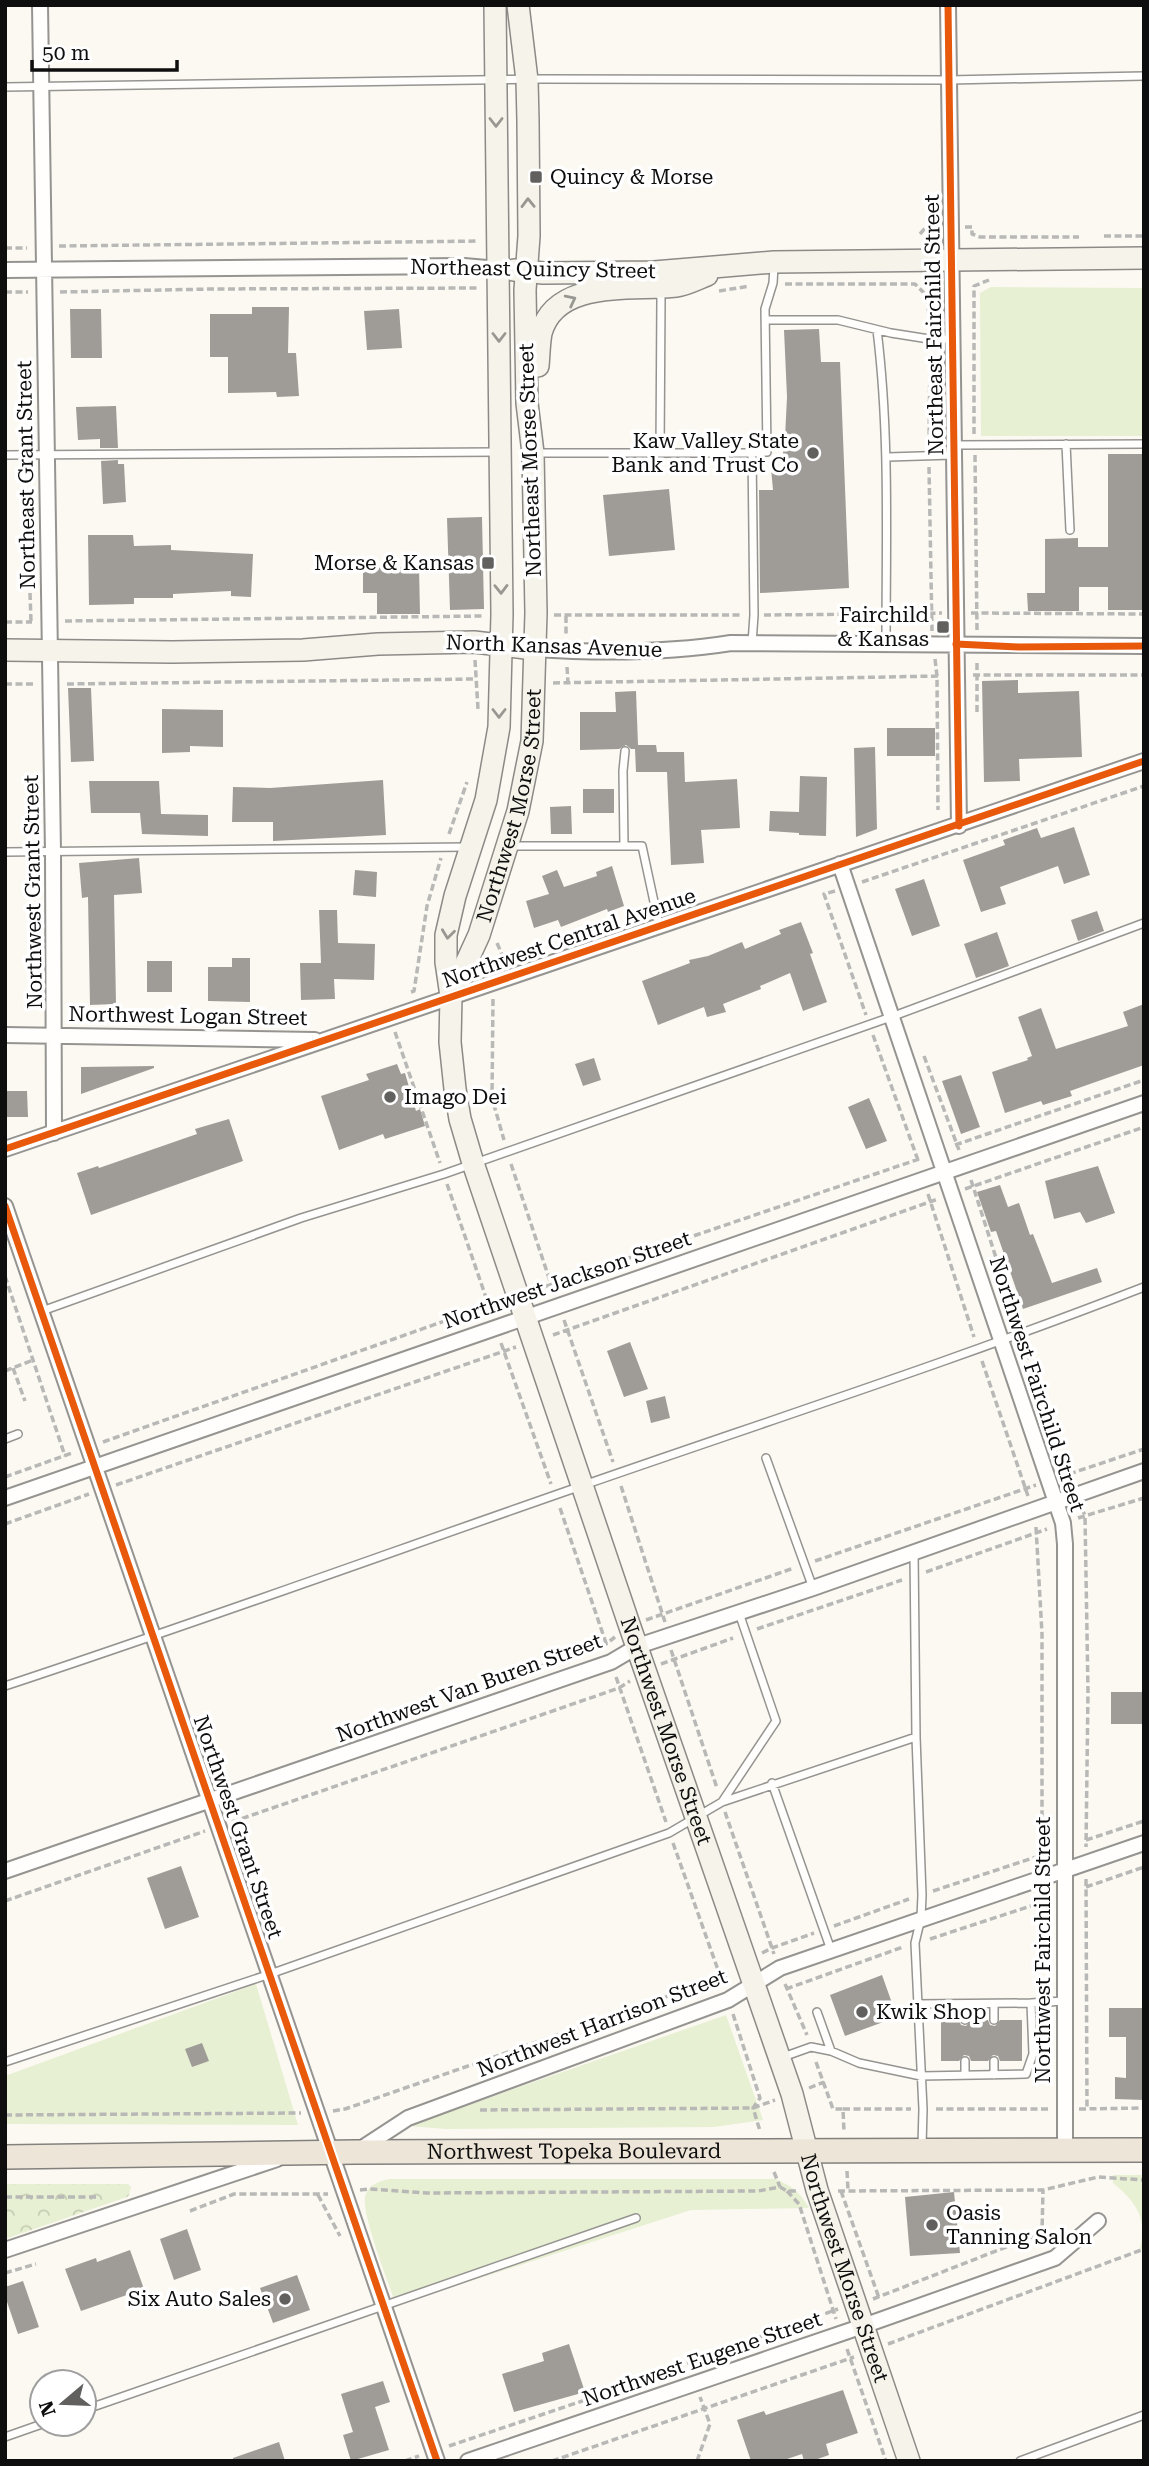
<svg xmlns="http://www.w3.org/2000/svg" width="1149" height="2466" font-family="'Roboto Serif',serif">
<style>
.grass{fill:#e7f0d2}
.park{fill:url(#park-crowns)}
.building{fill:#9f9c98}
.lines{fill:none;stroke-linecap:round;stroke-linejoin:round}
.lane-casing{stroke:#959491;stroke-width:10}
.street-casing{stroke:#959491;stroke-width:18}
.secondary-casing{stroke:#8c8a87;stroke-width:24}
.primary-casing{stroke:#82817e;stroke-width:26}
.path{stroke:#b8b8b6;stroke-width:3.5;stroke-dasharray:7 3.5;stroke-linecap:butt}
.lane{stroke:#fffefd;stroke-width:7}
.street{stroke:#fffefd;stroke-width:14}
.secondary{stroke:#f5f3ea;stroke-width:21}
.primary{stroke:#ede5d8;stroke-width:23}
.cycleway-casing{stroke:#fff;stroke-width:11}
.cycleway{stroke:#e8590c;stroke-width:7}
.oneway{stroke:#999792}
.poi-dot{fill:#61605e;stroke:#fff;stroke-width:2.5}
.labels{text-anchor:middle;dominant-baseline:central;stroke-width:7;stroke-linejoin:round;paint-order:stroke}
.poi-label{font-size:21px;fill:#0e0e0e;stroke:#fff;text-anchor:start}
.street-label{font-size:21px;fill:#0e0e0e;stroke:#fff}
</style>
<defs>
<pattern id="park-crowns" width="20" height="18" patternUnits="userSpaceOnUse" patternTransform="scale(1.75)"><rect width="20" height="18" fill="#e7f0d2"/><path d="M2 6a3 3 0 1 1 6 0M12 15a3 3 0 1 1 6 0" fill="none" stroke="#c5cdb3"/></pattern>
</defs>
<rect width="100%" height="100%" fill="#fcf9f2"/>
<path class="grass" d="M991,287L1144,288V436H981L980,293Z
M256,1984L298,2125L5,2124V2076Z
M726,2015L763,2120L714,2127L446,2129L408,2126Z
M1113,2175H1144V2253L1140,2248C1148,2218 1135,2201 1113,2183Z
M390,2179H775C792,2186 800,2192 809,2208L691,2210L396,2305C389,2284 362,2216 365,2198C367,2185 379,2181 390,2179Z"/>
<path class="park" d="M5,2184H128L131,2187L129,2195L127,2197L5,2239Z"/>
<path class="building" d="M252,307H289L288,353H296L299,396L277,397L276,392L228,393V357H210V314H252Z
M70,309H101L102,358H71Z
M399,309L402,348L367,350L364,311Z
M819,329L821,362H840L849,588L760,593L759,490H773L771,468L781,470L785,437L787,397L784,330Z
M116,406L118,448H100V439L78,440L76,407Z
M1108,454H1144V610H1108V587H1079V611H1028L1027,593H1045V539L1078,538V547H1108Z
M118,460V464H124L126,502L103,504L101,461Z
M669,489L675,550L609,556L603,495Z
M482,517L484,609L450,610L447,518Z
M88,535H133L134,546L171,545V550L253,554L251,597L231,596V591L173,594V598H134V604L89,605Z
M419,567L420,614H377V593H363V568Z
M1018,680V693L1079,691L1082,757L1019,759L1020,781L984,782L982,681Z
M68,688H91L94,761L71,762Z
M636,691L638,745H656L657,752H684L685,782L737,779L740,828L701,830L704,863L671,865L667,772H636L635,749H631L626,745L619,749L580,750V712H616L615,692Z
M162,709L223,710V747L190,746V752L162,753Z
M887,728H935V756H887Z
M875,747L877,829L856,837L854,748Z
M800,776L827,777L826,836L799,835V833L769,831L770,811L799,812Z
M383,780L386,835L273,841V822H232L233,787L270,788Z
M89,781H159L161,814L208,815V836L142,834L140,813H91Z
M583,789H614V813H583Z
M571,806L572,834H551L550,807Z
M1074,827L1090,875L1064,884L1058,866L1000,887L1006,904L981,912L963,860L1005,845L1003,840L1037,828L1041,838Z
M139,858L142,893L114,895L116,1004L90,1005L88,897L82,898L79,863Z
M612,866L624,906L608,912L607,909L561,927L558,920L534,928L526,901L549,894L542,876L557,870L564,887L597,876L596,872Z
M355,870L377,872L376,897L353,895Z
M924,879L940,926L912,936L895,889Z
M319,910H337L338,943L375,944L374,980L334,979L335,999L301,1000L300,963H321Z
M1097,911L1104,931L1078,941L1071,920Z
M801,922L813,953L810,954L827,1002L803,1011L790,973L760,986L761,989L723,1004L726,1012L707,1017L704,1007L658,1025L642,981L690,963L689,960L708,956L742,942L745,949L781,934L779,930Z
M997,932L1009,966L976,978L964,944Z
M232,958H250V1002L208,1001V967H232Z
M147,961H172V992H147Z
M1144,1004V1065L1070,1091L1072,1096L1043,1105L1041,1101L1005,1113L992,1072L1028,1060L1027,1058L1032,1056L1018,1017L1041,1008L1056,1049L1128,1026L1123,1012Z
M594,1058L601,1080L583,1086L575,1064Z
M397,1064L401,1074L405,1073L416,1111L420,1109L425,1126L385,1139L383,1134L339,1150L321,1096L369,1080L366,1074Z
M154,1066V1068L81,1094V1067Z
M961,1075L980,1127L961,1134L942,1081Z
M5,1091H27L28,1117H5Z
M869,1098L887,1141L866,1149L848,1107Z
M229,1119L243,1161L91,1215L77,1173L98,1166L99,1168L197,1134L195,1129Z
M1098,1166L1115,1213L1086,1223L1080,1212L1054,1219L1045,1181Z
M1000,1185L1008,1207L1019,1203L1030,1235L1033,1234L1052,1283L1097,1268L1102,1282L1023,1309L996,1231L991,1232L977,1192Z
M630,1342L648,1389L624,1397L607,1351Z
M665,1396L670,1418L651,1423L646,1401Z
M1111,1692H1144V1724H1111Z
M181,1866L199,1917L165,1929L147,1878Z
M882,1975L897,2017L845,2036L830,1995Z
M1109,2008H1144V2100L1115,2099V2077L1126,2078V2037H1109Z
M941,2020H959L961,2025L966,2026L971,2020H988L990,2025L995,2026L1000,2020H1022V2061H1000L998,2056L993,2055L988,2061H971L969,2056L964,2055L959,2061H941Z
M202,2043L209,2061L192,2067L185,2049Z
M954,2192L960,2253L910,2256L905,2197Z
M187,2229L201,2270L174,2280L160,2239Z
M130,2250L144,2289L81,2311L65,2269L96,2258L97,2262Z
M297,2275L310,2310L273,2323L260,2288Z
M23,2281L39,2327L18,2334L5,2296V2287Z
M569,2344L585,2392L514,2412L502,2374L544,2361L542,2353Z
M383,2381L390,2402L375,2407L389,2450L351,2461L343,2435L353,2432L341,2394Z
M843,2390L858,2433L826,2444L829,2455L812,2461H804L802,2454L781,2461H751L737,2420L764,2411L766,2415Z
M279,2442L285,2461H233V2458Z"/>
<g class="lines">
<g class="lane-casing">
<path id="lane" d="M5,87L542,79L949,80L1144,76
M657,290L661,298L660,452
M766,320H838L891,333L929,339H952
M877,330C890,435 886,539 886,644
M1066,444L1070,530
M954,445L1144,444
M534,453H752L754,615L752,643
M752,453L767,452L765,309L773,283L774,266
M5,455L498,452
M888,457L953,455
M511,846H642L659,925
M624,846L623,771L625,751
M5,852L467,847
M42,1311L301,1218L444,1174L891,1017L1144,923
M5,1439L18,1434
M766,1458L813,1588
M914,1552L916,1737
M5,1686C199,1622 391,1552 584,1485C771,1420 959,1359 1144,1287
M772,1783L831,1950
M722,1802L776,1721L739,1613
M1031,2003L1064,2001
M994,2004V2020
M817,2012L831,2051
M965,2020V2004
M783,2057L811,2047L831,2051L859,2063L921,2076L1026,2074L1033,2054L1031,2003L918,2004
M965,2061V2075
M5,2062L270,1974L669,1833L722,1802L916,1737L922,1895L921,1918L915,1943L923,2109L922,2146
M994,2075V2061
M84,2410L636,2218
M5,2437L42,2424
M1020,2461L1144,2415"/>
</g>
<g class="street-casing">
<path id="street" d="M40,5L53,852L54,1133
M948,5L959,826
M5,270L464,266L498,269
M534,649C597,653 668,653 731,643L1144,646
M840,864L1063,1523L1065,1544V2149
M5,1035L315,1040
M5,1149L1144,761
M5,1206L437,2461
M5,1498L1144,1103
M5,1871L611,1662L638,1646L813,1588L1144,1471
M359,2150L408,2118L728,2000L780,1968L1144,1843
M5,2250L277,2159
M468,2461L863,2326L1055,2258L1098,2221"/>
</g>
<g class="secondary-casing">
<g id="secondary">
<path id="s1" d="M495,5L502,614L499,727L486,800L455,896L446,935V962L451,996L450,1042L455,1089L460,1119L473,1163L630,1627L792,2094L817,2190L909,2461"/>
<path d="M514,270L543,273L654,272L774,262L1144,258"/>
<path d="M538,366C539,355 539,344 541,333C556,278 633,291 676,286C686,285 697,279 707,275"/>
<path d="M5,650L172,652L303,650L378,644L474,642L534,649"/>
<path id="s2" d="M451,996L479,935L518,811L532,741L536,613L533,453L527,403L525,290L529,236L528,121L527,80L518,5"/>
</g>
</g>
<g class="primary-casing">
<g id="primary">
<path id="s3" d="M5,2157L355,2152L1144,2150"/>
</g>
</g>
<path class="path" d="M965,227H972V234L980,237H1079
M920,234L926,227H936
M1104,236H1144
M59,246L479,241
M5,248H27
M785,284H915L928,297H937
M719,291L750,286
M5,292H28
M60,292L212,289L479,288
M928,297L929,326
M974,434V286L989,280
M929,445L930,352
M975,455L977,630
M929,467L932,631
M30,593L31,622
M971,613L1144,614
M897,614L942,613
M554,615H743
M764,615L876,614
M566,616V635
M65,621L484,616
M5,622H32
M935,659L937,676L938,810
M475,660L478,709
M567,667L568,683
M973,675H1144
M553,683L941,676
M5,684H35
M67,684L476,679
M977,712V662
M449,834L467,782
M862,882L1144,786
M835,891L824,894L866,1015
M497,943L503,957L500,965
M411,992L414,991L427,906L441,858
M493,999L492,1098L504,1140
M395,1032L440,1163
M873,1035L919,1163
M924,1056L959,1150
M955,1145L1144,1080
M511,1164L553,1290
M971,1180L1017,1323
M447,1184L491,1312
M965,1189L1144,1127
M928,1194L974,1337
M5,1276L65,1456
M535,1290L919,1159
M564,1320L613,1462
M553,1335L938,1199
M501,1343L551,1484
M1024,1343L1072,1481
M982,1361L1028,1496
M13,1368L25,1401
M5,1371L33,1360
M103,1442L501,1301
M1069,1474L1144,1449
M5,1477L72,1453
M116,1485L516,1347
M621,1486L665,1622
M560,1508L607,1646
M1082,1508L1085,1516L1088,1691L1086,1847
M1078,1518L1144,1498
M5,1524L89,1494
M1036,1527L1042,1634V1862
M815,1561L1036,1485
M926,1572L1047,1529
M646,1620L794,1568
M757,1629L902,1580
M671,1650L717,1788
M661,1664L733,1638
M541,1666L606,1644L615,1637
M616,1677L666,1822
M725,1812L774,1954
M232,1822L619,1688L630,1681
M1086,1840L1144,1821
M673,1843L723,1984
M1086,1879L1087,2109
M1086,1887L1144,1867
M933,1891L1042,1855
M5,1901L205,1831
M834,1926L909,1899
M930,1939L1049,1900
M762,1953L772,1948L814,1933
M785,1984L807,2035
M786,1989L903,1947
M733,2014L760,2098L753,2108L760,2131
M816,2062L833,2109H843L844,2132
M809,2088L824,2082
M843,2109H911
M936,2109H1051
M1079,2109L1144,2108
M480,2110L753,2108L775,2100
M333,2111L345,2109L720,1978L729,1974
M5,2115L301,2113
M847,2171L848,2190
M774,2172L780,2187
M360,2190L370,2189L428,2193L758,2191L780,2187L787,2191H798
M787,2191L799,2204L836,2319
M838,2191L1043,2190L1098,2177L1144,2180
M841,2191L879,2298
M318,2195L340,2236
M5,2197H98
M190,2211L234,2194H328
M5,2273L36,2264
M873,2299L1042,2233L1043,2190
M888,2344L1144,2249
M847,2349L886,2461
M449,2446L597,2396L838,2309
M405,2461L419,2456
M552,2461L854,2357
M697,2461L710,2424L700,2397"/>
<use href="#lane" class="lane"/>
<use href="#street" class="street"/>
<use href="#secondary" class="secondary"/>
<use href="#primary" class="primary"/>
<g class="cycleway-casing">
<path id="cycleway" d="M948,5L959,826
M956,644L1019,647L1144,646
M5,1149L1144,761
M5,1206L437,2461"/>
</g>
<use href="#cycleway" class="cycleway"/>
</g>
<defs><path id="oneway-chevron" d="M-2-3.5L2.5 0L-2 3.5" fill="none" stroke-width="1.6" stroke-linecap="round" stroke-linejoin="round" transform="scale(1.75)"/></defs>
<g class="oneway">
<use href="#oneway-chevron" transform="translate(496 122) rotate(90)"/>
<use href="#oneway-chevron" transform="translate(528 203) rotate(-91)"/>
<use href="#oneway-chevron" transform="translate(571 300) rotate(-27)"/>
<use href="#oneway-chevron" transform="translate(499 337) rotate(90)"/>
<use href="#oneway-chevron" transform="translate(501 589) rotate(89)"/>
<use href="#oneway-chevron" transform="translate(499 713) rotate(90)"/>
<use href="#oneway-chevron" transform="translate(448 934) rotate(97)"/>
</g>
<g class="poi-dot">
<rect x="529" y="170" width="14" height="14" rx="3.5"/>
<circle cx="813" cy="453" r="7"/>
<rect x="481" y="556" width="14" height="14" rx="3.5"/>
<rect x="936" y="620" width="14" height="14" rx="3.5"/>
<circle cx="390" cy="1097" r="7"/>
<circle cx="862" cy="2012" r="7"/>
<circle cx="932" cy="2225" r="7"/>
<circle cx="285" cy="2299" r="7"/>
</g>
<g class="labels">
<g class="poi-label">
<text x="550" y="177">Quincy &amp; Morse</text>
<text x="799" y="441" text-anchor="end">Kaw Valley State<tspan x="799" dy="24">Bank and Trust Co</tspan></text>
<text x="474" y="563" text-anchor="end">Morse &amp; Kansas</text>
<text x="929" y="615" text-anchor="end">Fairchild<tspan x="929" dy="24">&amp; Kansas</tspan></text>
<text x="404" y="1097">Imago Dei</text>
<text x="876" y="2012">Kwik Shop</text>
<text x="946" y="2213">Oasis<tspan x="946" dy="24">Tanning Salon</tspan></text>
<text x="271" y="2299" text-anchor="end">Six Auto Sales</text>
</g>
<g class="street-label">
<text transform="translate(533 269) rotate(1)">Northeast Quincy Street</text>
<text transform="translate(934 325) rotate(-91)">Northeast Fairchild Street</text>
<text transform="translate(530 460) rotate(-92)">Northeast Morse Street</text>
<text transform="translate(26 475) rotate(-91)">Northeast Grant Street</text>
<text transform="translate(554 646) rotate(2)">North Kansas Avenue</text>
<text stroke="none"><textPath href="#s2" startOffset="201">Northwest Morse Street</textPath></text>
<text transform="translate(33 892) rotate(-91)">Northwest Grant Street</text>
<text transform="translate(569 938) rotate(-19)">Northwest Central Avenue</text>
<text transform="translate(188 1016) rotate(1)">Northwest Logan Street</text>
<text transform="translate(567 1280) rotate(-19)">Northwest Jackson Street</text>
<text transform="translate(1037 1384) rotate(72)">Northwest Fairchild Street</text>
<text transform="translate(469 1688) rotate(-20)">Northwest Van Buren Street</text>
<text stroke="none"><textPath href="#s1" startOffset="1768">Northwest Morse Street</textPath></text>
<text transform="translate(238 1827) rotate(71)">Northwest Grant Street</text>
<text transform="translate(1043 1950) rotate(-90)">Northwest Fairchild Street</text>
<text transform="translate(602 2023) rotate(-21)">Northwest Harrison Street</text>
<text stroke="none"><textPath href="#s3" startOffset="569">Northwest Topeka Boulevard</textPath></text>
<text stroke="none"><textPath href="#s1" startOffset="2334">Northwest Morse Street</textPath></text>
<text transform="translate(702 2359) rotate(-19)">Northwest Eugene Street</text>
</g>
</g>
<rect width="1149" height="2466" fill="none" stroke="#0e0e0e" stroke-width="14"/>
<g transform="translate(63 2403) rotate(251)"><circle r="33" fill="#ffffff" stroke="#9f9f9f" stroke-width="2"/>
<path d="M0-5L12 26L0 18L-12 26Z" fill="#61605e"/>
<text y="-10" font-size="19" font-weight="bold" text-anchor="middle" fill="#0e0e0e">N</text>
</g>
<path d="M32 60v10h145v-10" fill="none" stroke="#0e0e0e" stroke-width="3.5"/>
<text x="42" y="60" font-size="21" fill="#0e0e0e" stroke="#ffffff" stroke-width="5" paint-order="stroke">50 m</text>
</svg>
